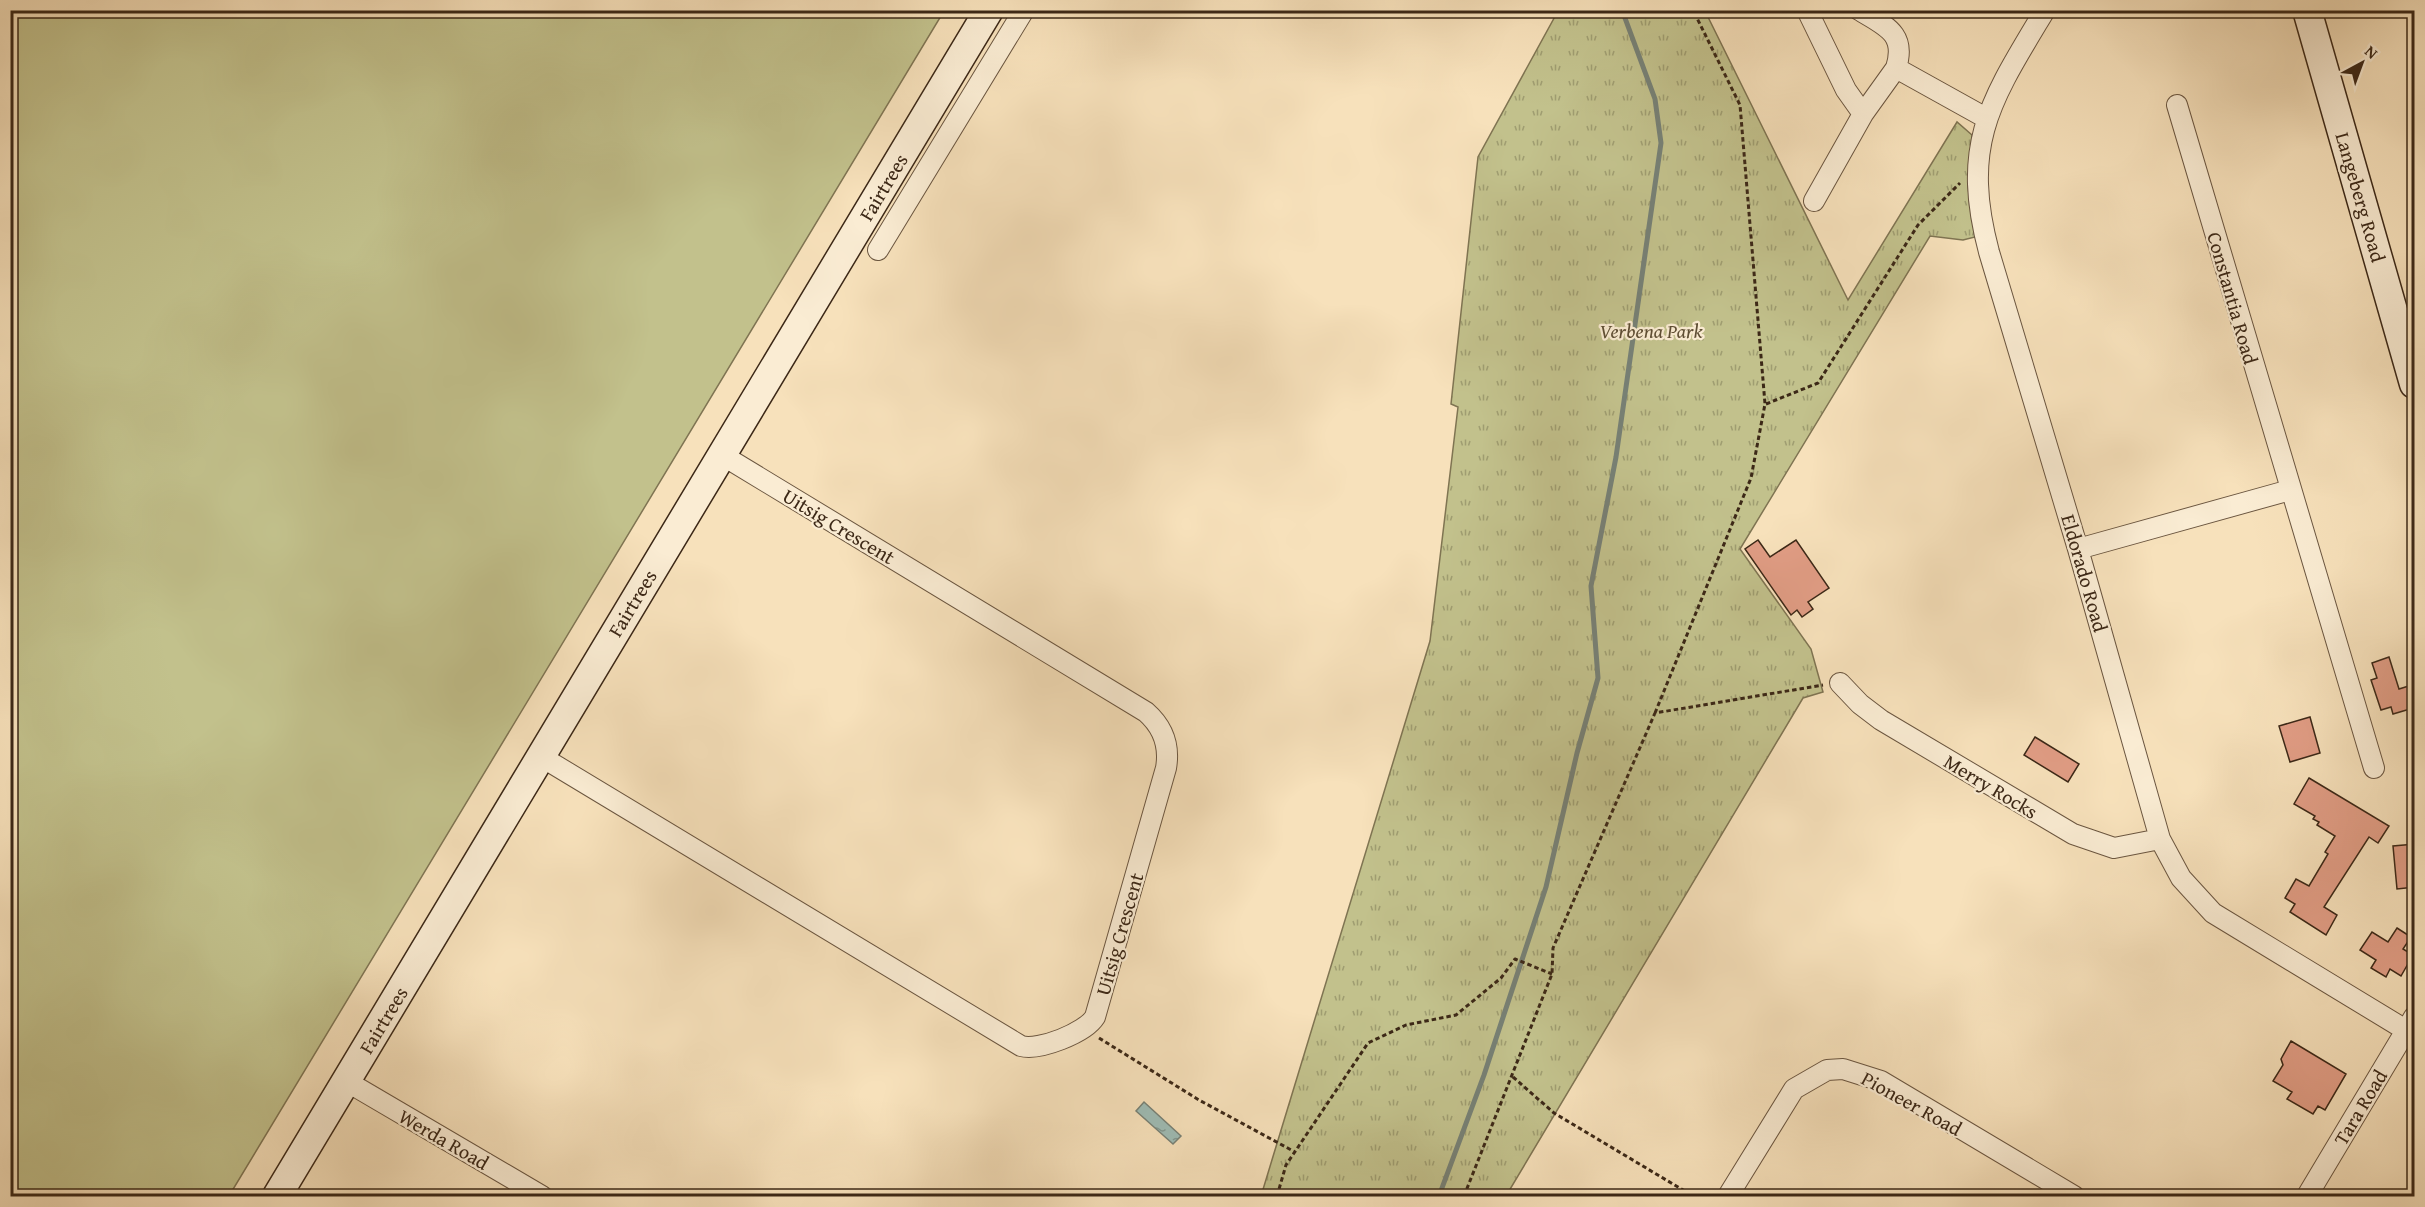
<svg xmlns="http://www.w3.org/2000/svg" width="2425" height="1207" font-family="'Gentium Book Plus',serif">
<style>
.grass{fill:#c2c18c;stroke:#7f7452;stroke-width:1.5}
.park{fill:url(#park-tufts);stroke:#7f7452;stroke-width:1.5}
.water{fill:url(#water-ripples);stroke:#778176;stroke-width:1.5}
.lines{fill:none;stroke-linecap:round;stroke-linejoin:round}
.stream{stroke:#778176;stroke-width:5}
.building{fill:#e19d85;stroke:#3c2817;stroke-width:1.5}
.street-casing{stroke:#6b5640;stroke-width:22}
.secondary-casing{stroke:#3c2817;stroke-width:31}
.path{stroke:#3c2817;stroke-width:3;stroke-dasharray:4.5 3;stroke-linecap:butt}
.street{stroke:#faecd3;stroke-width:20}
.secondary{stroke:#faecd3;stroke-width:28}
.labels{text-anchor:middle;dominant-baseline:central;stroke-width:4.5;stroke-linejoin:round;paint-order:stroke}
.street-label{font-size:20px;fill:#3c2817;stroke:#faecd3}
.park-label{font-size:20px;font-style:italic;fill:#5e4e34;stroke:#faecd3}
</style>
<defs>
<pattern id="park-tufts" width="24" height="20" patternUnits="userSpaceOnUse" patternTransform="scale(1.5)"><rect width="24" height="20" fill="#c2c18c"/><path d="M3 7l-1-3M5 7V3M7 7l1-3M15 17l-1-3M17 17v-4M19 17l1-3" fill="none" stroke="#9f9d71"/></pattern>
<pattern id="water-ripples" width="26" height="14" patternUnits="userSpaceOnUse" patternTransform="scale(1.5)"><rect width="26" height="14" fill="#9ebcb5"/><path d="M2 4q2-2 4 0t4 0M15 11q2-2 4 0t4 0" fill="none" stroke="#829992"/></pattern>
</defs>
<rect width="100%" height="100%" fill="#f7e1bb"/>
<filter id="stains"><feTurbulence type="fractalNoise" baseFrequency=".00333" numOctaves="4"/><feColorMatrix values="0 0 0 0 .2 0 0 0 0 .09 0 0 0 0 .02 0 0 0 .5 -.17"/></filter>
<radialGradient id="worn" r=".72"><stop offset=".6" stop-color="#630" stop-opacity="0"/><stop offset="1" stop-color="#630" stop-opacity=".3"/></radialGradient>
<path class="grass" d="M10,11H944L229,1196H11Z"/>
<path class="park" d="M1558,11H1705L1848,300L1957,122L1972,135L1968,187L1975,237L1963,240L1930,236L1740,549L1811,649L1823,692L1803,698L1506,1196H1261L1430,641L1458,407L1451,404L1478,157Z"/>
<path class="water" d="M1144,1102L1181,1136L1173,1144L1136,1111Z"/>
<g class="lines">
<path class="stream" d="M1439,1196L1484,1075L1546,887L1577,753L1598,678L1591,586L1616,457L1661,143L1655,99L1622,10"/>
</g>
<path class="building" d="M1758,540L1770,557L1796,540L1829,588L1808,602L1813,609L1802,617L1797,610L1791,615L1745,549Z
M2389,657L2399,689L2415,684V701L2408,703L2410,709L2393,714L2391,707L2381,710L2371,680L2377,678L2372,663Z
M2310,717L2320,753L2290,762L2279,726Z
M2035,737L2079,764L2068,782L2024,755Z
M2309,778L2389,826L2378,843L2369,837L2324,907L2337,915L2326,935L2290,912L2295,904L2285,898L2296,879L2309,886L2328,854L2325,852L2335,836L2317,825L2319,822L2313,819L2315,816L2294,804Z
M2415,844V887L2397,889L2393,846Z
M2397,928L2411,937L2403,949L2413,955L2401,976L2390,969L2386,977L2371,968L2376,960L2360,950L2372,932L2388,942Z
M2291,1041L2346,1074L2325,1110L2318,1106L2313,1114L2287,1099L2292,1092L2273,1081L2283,1065L2281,1059Z"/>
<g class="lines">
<g class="street-casing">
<path id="street" d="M1807,10L1846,90L1863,114L1896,68
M1859,10C1885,26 1907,33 1896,68L1986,118
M2045,10C1991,100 1960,143 1989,252L2078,549L2160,839L2181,878L2213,913L2414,1035
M2177,105L2374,768
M1814,201L1863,114
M878,250L1024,10
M2078,549L2290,490
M1840,683L1860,704L1881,720L2073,834L2114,848L2160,839
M540,756L1021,1046C1039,1051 1085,1033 1095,1017L1166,768C1170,745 1163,727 1146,712L722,455
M346,1081L542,1196
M1728,1196L1794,1089L1827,1070L1843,1069L1881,1081L2074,1196
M2307,1196L2414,1017"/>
</g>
<g class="secondary-casing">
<path id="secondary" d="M2307,10L2414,384
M277,1196L989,10"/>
</g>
<path class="path" d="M1766,404L1818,383L1918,225L1960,183
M1655,713L1751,478L1765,404L1740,105L1693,10
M1099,1038L1199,1100L1295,1152
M1513,1077L1554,1113L1693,1196
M1277,1196L1286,1165L1368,1043L1406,1025L1456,1015L1501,978L1515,959L1552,974
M1464,1196L1552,974L1553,948L1655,713L1823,685"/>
<use href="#street" class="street"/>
<use href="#secondary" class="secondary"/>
</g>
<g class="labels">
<g class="street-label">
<text transform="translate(883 187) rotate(-59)">Fairtrees</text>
<text transform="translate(2361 197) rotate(74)">Langeberg Road</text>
<text transform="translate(2233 298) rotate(74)">Constantia Road</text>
<text transform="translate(839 526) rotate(31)">Uitsig Crescent</text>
<text transform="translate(2085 573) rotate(74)">Eldorado Road</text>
<text transform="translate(632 603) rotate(-59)">Fairtrees</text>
<text transform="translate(1991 786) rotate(31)">Merry Rocks</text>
<text transform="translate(1119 934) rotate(-74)">Uitsig Crescent</text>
<text transform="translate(383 1020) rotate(-59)">Fairtrees</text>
<text transform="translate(1912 1103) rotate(29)">Pioneer Road</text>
<text transform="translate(2360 1107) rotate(-59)">Tara Road</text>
<text transform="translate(444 1139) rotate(30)">Werda Road</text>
</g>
<g class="park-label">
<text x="1651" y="330">Verbena Park</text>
</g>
</g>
<rect width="2425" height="1207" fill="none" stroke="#f7e1bb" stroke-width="36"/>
<rect x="12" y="12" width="2401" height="1183" fill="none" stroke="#3c2817" stroke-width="3"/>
<rect x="18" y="18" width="2389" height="1171" fill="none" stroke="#3c2817" stroke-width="1.5"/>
<g transform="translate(2362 63) rotate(41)" stroke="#faecd3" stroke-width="4.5" paint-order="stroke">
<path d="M0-4.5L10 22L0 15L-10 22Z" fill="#3c2817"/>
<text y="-9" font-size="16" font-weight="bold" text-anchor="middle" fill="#3c2817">N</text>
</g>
<rect width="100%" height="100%" filter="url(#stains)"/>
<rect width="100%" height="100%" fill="url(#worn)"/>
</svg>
